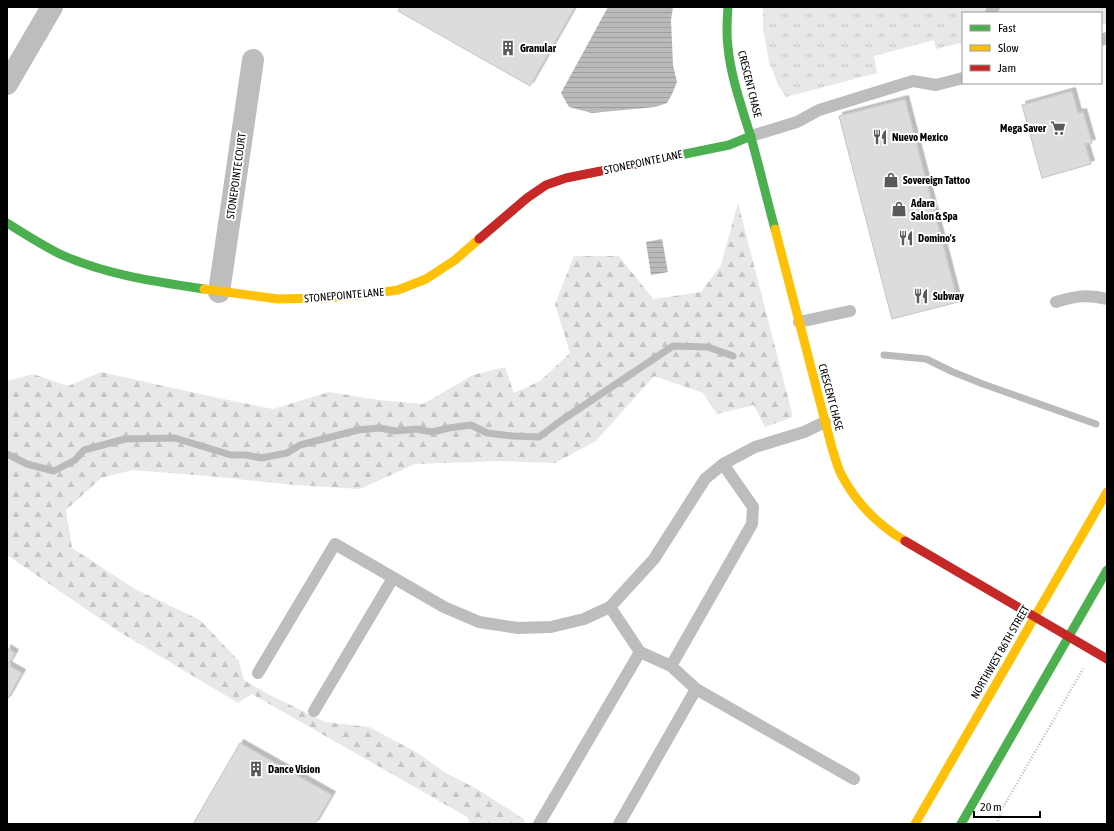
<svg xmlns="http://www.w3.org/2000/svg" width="1114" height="831" font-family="'Asap Condensed',sans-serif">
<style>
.grass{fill:url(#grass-tufts)}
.forest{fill:url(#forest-firs)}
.water{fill:url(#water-rules)}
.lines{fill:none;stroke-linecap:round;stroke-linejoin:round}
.stream{stroke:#bababa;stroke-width:7}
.building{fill:#dcdcdc;stroke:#c4c4c4;filter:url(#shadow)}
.path{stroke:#b8b8b8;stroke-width:2.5;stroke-dasharray:1 2;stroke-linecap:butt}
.lane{stroke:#bdbdbd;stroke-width:12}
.street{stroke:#bdbdbd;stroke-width:22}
.fast{stroke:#4caf50;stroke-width:9}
.slow{stroke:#ffc107;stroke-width:9}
.jam{stroke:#c62828;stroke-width:9}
.labels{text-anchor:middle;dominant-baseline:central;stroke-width:4;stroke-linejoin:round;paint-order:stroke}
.poi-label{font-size:11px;font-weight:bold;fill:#000;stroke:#fff;text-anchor:start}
.street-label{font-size:11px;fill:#000;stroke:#fff}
</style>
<defs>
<pattern id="grass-tufts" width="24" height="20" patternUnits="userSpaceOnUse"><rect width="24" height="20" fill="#e8e8e8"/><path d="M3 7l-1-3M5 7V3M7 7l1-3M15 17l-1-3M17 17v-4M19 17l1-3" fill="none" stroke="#c5c5c5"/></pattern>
<pattern id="forest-firs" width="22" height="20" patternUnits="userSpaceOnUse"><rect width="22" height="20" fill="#e8e8e8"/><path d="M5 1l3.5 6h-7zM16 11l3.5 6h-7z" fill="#c5c5c5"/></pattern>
<pattern id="water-rules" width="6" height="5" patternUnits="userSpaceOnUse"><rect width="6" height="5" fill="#bababa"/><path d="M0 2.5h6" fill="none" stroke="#9e9e9e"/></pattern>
<filter id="shadow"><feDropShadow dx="3.5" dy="-3.5" stdDeviation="0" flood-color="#0004"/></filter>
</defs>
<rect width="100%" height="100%" fill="#fff"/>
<path class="grass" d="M763,7H1107V23L1101,25V13H963V48L961,43L936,49L934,40L874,56L877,73L786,97L778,85L769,62L763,29Z"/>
<path class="forest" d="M738,203L793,417L765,427L754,405L717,414L703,393L654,376L596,441L555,463L499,461L415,464L360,489L295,485L208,476L132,470L101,478L66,510L72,548L135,589L200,620L239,661L244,680L268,694L325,722L369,727L416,752L446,773L477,789L524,819L525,824H470L467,817L252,694L238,703L118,631L7,555V381L33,374L68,386L101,372L218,398L273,409L329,392L379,400L423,404L473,375L505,367L514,393L540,381L570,353L555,304L574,256H619L653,299L701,292L721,265Z"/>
<path class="water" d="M608,7H673L671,20L673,65L677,82L672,94L667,103L655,107L592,113L569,107L561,93Z
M662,239L668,272L651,275L646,242Z"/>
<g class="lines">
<path class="stream" d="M884,355L926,359L953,372L983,384L1096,424
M7,454L27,464L54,471L75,460L84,450L125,439L175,438L231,455H246L261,458L287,453L300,445L358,430L380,428L395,431L417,429L432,432L449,428L471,425L487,433L513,436L539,437L562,420L673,346L708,347L733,356"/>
</g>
<path class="building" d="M400,7H575L530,86L398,11Z
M1072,91L1078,113L1083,112L1092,143L1085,144L1091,164L1042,178L1022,105Z
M905,99L958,302L892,319L839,116Z
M7,648L15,653L8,665L22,673L7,700Z
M240,743L332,795L315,824H193Z"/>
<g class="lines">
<path class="path" d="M997,824L1002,809L1083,669"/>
<path class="lane" d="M991,13L994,7
M1101,40L1107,38
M751,136L797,122L819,110L913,81L936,85L963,78
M1056,302C1075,296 1088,294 1107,299
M799,322L850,311
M723,464L753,507L752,524L671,666L696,689L854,779
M610,607L640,652L671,666
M258,673L335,544L444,607L479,622L518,628L551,627L584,619L610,607L654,559L705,479L723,464L755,447L804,432L825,422
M314,711L393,578
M539,824L640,652
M619,824L696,689"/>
<path class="street" d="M7,84L52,7
M219,292L253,60"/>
<path class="fast" d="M728,7C727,20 726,33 728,47C731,79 743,110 752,141C760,170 767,200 775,229
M641,163L729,145L751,136
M7,223C25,234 43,246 62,255C107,275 156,282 204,289
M961,824L1107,570"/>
<path class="slow" d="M775,229L832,448C835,457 837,466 841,474C856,503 878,525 905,541
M204,289L278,299L325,298L369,294L398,290L426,279L455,260L479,239
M915,824L1107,492"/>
<path class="jam" d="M479,239L527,198L546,185L566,178L641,163
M905,541L1107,659"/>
</g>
<defs>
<g id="building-bare" transform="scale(1.2)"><path d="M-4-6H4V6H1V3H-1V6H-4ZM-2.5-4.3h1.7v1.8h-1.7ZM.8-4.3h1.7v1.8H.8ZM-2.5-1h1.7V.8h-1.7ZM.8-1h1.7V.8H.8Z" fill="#595959" stroke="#fff" stroke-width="2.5" paint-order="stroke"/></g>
<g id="supermarket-bare" transform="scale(1.2)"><path d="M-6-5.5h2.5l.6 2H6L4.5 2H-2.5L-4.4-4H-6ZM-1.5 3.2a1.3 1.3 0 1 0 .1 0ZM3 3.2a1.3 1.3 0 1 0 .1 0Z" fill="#595959" stroke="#fff" stroke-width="2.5" paint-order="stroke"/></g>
<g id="restaurant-bare" transform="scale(1.2)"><path d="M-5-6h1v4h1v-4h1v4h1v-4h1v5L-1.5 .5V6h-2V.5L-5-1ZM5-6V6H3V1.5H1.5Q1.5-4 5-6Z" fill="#595959" stroke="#fff" stroke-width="2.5" paint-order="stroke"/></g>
<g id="shop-bare" transform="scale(1.2)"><path d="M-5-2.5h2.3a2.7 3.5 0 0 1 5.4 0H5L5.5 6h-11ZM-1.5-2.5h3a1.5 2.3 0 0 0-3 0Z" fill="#595959" stroke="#fff" stroke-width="2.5" paint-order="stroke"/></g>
</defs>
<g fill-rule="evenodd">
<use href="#building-bare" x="508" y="48"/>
<use href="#supermarket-bare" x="1058" y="128"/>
<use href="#restaurant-bare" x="880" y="137"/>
<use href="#shop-bare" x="891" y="180"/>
<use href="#shop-bare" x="899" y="209"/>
<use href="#restaurant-bare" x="906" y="238"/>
<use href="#restaurant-bare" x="921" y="296"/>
<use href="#building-bare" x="256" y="769"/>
</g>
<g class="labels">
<g class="poi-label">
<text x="520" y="48">Granular</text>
<text x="1046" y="128" text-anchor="end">Mega Saver</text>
<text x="892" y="137">Nuevo Mexico</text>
<text x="903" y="180">Sovereign Tattoo</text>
<text x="911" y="203">Adara<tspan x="911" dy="13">Salon &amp; Spa</tspan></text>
<text x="918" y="238">Domino's</text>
<text x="933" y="296">Subway</text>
<text x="268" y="769">Dance Vision</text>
</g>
<g class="street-label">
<text transform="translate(750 84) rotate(76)">CRESCENT CHASE</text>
<text transform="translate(643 162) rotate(-12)">STONEPOINTE LANE</text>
<text transform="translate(236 176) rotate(-82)">STONEPOINTE COURT</text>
<text transform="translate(344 295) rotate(-5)">STONEPOINTE LANE</text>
<text transform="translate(831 397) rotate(75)">CRESCENT CHASE</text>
<text transform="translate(1000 652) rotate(-60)">NORTHWEST 86TH STREET</text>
</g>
</g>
<rect width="1114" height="831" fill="none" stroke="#000000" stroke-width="16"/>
<rect x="962" y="12" width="140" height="72" fill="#ffffff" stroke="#999999"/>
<rect x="970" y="25" width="20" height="6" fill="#4caf50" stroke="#999999"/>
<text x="998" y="32" font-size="12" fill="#000000">Fast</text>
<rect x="970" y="45" width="20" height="6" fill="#ffc107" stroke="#999999"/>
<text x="998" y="52" font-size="12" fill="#000000">Slow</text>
<rect x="970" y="65" width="20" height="6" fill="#c62828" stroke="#999999"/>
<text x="998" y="72" font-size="12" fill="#000000">Jam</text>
<path d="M974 811v6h66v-6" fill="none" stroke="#000000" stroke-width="2"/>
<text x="980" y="811" font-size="12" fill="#000000" stroke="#ffffff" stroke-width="3" paint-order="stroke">20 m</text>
</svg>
